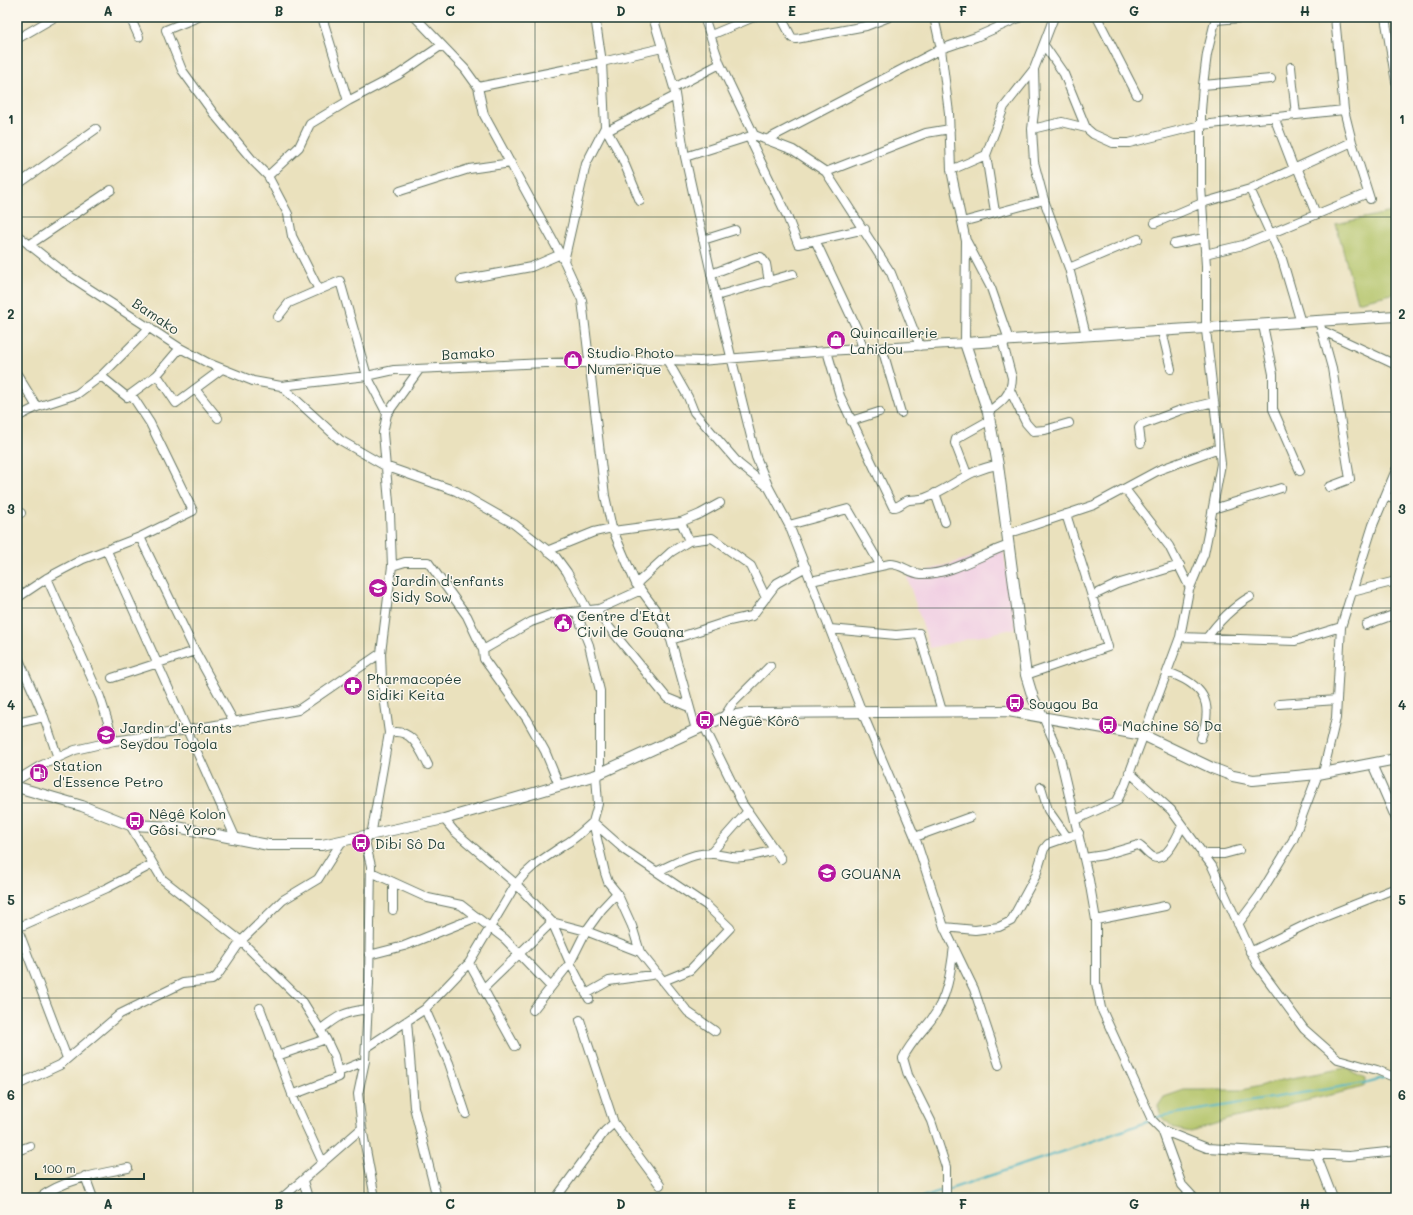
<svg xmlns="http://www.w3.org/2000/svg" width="1413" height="1215" font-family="Mali,sans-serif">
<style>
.built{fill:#f1d0e3}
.green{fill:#b2c367;stroke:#68804e}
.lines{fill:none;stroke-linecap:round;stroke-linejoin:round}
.stream{stroke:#45b2c1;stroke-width:2}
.minor-casing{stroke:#667664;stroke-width:10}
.tertiary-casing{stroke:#667664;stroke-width:12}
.minor{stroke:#fff;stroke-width:8}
.tertiary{stroke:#fff;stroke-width:10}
.grid{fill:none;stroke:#1f3d34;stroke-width:1;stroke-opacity:0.55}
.labels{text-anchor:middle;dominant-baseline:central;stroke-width:3;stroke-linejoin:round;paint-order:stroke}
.street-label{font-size:14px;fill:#1f3d34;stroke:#fbf7ec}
.poi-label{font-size:14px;fill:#1f3d34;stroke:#fbf7ec;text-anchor:start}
.neatline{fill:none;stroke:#1f3d34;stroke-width:1.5}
.grid-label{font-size:13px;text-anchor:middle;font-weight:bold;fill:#1f3d34}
</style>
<rect width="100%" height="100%" fill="#fbf7ec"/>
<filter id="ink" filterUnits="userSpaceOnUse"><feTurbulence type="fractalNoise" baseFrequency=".025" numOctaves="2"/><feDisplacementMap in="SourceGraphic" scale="8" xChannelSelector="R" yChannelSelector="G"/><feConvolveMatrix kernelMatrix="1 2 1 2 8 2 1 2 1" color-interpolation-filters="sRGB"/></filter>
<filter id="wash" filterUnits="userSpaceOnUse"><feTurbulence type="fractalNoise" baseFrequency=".012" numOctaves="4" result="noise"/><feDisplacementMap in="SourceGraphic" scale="16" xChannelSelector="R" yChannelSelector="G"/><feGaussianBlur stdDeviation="0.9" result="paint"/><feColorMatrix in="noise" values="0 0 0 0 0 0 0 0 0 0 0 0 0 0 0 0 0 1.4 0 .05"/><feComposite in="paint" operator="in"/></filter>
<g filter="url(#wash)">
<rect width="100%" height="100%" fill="#eae1bd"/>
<path class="built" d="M1003,548L1016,628L930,648L907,577Z"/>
<path class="green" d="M1396,211V293L1357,302L1336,224Z
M1345,1068L1365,1078L1364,1087L1230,1119L1191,1132L1175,1129L1161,1116L1158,1106L1164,1097L1184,1090H1243L1282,1080Z"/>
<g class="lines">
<path class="stream" d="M1154,1119L1161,1116L1364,1083L1387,1077
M947,1190L1082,1145L1150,1121
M922,1198L943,1191"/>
</g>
</g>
<g filter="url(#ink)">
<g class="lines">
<g class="minor-casing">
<path id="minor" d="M130,17L139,37
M198,17L166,30L182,70L214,114L254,162L268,176L288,214L292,236L319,290
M322,17L348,101
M415,17L465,69L478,87L484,115L564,261L582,300L605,496L612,528L636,584L641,590L599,609L553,614L531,622L483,650L484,659L527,719L545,751L559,785
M595,17L602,62L605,127L622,158L640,201
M653,17L674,88L685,157
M704,17L720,64L754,135
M781,17L792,38L796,39L866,26L889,17
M934,17L941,49L976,37L1021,17
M1097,17L1137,95
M1335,17L1344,110L1352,142L1370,199
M1385,17L1396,82
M1215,20L1254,17
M711,35L754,17
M17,39L55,17
M1044,45L1064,74L1086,128L1093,134L1113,143H1129L1201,125L1344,110
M1291,67L1296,115
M1034,69L1035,104L1032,129L1034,162L1044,200L1069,268L1086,335
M1203,85L1271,79
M478,87L602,62L662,48
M674,88L720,64
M1274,117L1294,169
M1032,129L1062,122L1086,128
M607,131L675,96
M749,137L787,216L798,244L865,229
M1297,167L1316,214
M951,170L986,155
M826,172L926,133L950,129
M268,176L299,147L310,124L348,101L398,75L442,45
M17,185L96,129
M1250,189L1282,259L1301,323
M400,191L469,169L511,163
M995,212L986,155L1004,107L1034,69L1054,17
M962,222L1044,200
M1155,223L1202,203L1250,189L1352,142
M17,235L65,273L180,348L208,363L253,381L281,386L367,376L394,370L545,363L667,360L700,361L827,351L965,343L966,241L951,170L949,113L941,49L766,140
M703,240L735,230
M815,240L857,329L863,349
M967,242L991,288L1009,340
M1174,244L1204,238
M29,245L111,190
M1205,254L1243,245L1368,193
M564,261L586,164L605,127
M1069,268L1138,239
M711,274L756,257H761L766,264L769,282
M461,280L531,267L561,254
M716,296L793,274
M278,317L289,303L340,281L367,376L387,414L383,433L390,514L392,566L381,653L382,681L389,733L371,836
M1319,321L1332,368L1350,479L1329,487
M1263,325L1273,374V409L1300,471
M1321,330L1396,365
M1162,331L1171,369
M920,346L891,273L826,172L793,150L754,135L685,157L716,296L756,457L769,488L789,525L862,712L915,837L944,927L974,989L999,1065
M882,348L901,413
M827,351L840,396L893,507C899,508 903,501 909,500C915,499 920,500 925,498C952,488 968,469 998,465
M667,360L688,397L694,412L739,464L768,487
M17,374L37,407
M157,375L176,403L222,369
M101,376L127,397L157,375L180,348
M281,386L340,440L385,466L456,491L514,524L556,557L567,572L588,611
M195,389L218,418
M1010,390L1026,423L1033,431L1045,430L1069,423
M988,412C1000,403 1012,395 1012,378L1002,340
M387,414L419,370
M17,417L37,407L77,394L101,376L150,327
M851,421L879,412
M1141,443L1139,428L1141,425L1181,410L1214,402
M967,474L955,443L956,439L990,420
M1125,489L1169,546L1190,588
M935,493L945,522
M1385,496L1396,500
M1213,509L1281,488
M17,514L21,513
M681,522L689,541
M789,525L848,509L881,566
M613,531L681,522L700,514L720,503
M1007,534L1094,505L1159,470L1219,448
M140,537L195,651L234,722
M107,551L236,839
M547,551L594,532L612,528
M392,566L405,562H428L467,616L483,650
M47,578L100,697L114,741
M811,581L890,564C902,564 909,573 921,574C952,575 981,554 1009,545
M636,584L671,552L689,541L712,538L751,566L766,598
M641,590L655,609L671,640L696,730
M1352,592L1396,581
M1092,596L1117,584L1180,565
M17,598L47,578L83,559L140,537L193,511L150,423L131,394
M595,610L667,698L689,707
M576,612L589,645L600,691V773
M1366,625L1396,614
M830,629L896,635L919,633L942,711
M1180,637L1295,641L1341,627
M1207,638C1216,624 1235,605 1250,597
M671,640L729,621L752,616L777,583L806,567
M17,655L44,717L58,758
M1167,672C1203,684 1215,702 1201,738
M1026,675L1108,647L1066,514
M112,678L195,651
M1279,704L1337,700
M724,717L733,703L770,666
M1043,717L1059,753L1089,880L1096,920V983L1101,1008L1152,1120L1162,1130L1207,1148L1349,1156L1396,1151
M17,723L44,717
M704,726L742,803L781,859
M389,733C411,727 420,749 428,765
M1372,764L1396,819
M1129,772L1171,810L1212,866L1257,965L1304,1029L1338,1059L1377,1070L1396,1078
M1323,773L1336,718L1341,627L1373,525L1396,470
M596,775L598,804L593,822L605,873L608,882L617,893L632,926L640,952L688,1012L715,1031
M17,780L40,766L75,750L114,741L188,730L298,710L381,653
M1041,787L1048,810L1067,837
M444,819L454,831L516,884L552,922L570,963L589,999
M1075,820L1117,801L1125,785L1180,637L1189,590L1204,554L1208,534L1221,464L1206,330V266L1201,186V111L1203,85L1207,54L1216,17
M593,822L626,851L706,905L730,928L690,970L663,981
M130,825L162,879L241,941L303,1002L326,1039L334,1056L339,1077L292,1095
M364,837L371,866L369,983L365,1061L358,1094L362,1128L375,1198
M915,837L970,817
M710,854L748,811
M1202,854H1224L1239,850
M1084,858L1104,855L1138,845C1144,848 1148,855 1153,857C1166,863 1178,835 1182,826
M658,871C672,865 686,856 701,854C712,852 722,856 732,857C746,859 762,853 775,850
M371,872L428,898L461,905L505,939L551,987
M393,910V882
M1096,920L1165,906
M552,922L586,931L640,952
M1238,924L1259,896L1293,840L1318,774
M17,927L67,1058
M944,927L975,930L999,927L1011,921L1036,875L1044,849L1048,844L1079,833
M17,928L107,888L153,864
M1250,952L1309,923L1396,888
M369,955L404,946L477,917
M469,963L515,1046
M483,989L552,922
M586,994L609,981L658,974
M260,1008L295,1102L323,1163
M425,1009L449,1063L466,1114
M533,1010L570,963L586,931L602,909L617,893
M580,1020L614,1123L660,1185
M407,1021L414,1107L437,1198
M320,1030C339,1015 344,1012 368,1009
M366,1048L425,1009L469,963L516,884C531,865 545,858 564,845C575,839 584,830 593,822
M277,1056L326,1039
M338,1072L365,1061
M17,1085L60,1065L120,1014L183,983L212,980L217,976L241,941L283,900L318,879L342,841
M1162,1130L1182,1185L1194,1198
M17,1151L30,1146
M1316,1154L1333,1198
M85,1176L93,1198
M303,1181L308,1198
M39,1198C65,1179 97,1174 128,1168
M282,1198L362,1128
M556,1198L605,1131L614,1123
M946,1198V1167L931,1121L908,1075L903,1058C910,1043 921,1033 931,1020C947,999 951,972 954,946"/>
</g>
<g class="tertiary-casing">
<path id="tertiary" d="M1043,717L1033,698L1026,675L998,465L988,412L965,343L1396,316
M17,787L82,806L130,825L177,827L268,845H322L444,819L596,775L724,717L749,713L1008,711L1143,735L1212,768L1233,776L1253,780L1318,774L1396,759"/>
</g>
<use href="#minor" class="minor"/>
<use href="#tertiary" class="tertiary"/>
</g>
</g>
<path class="grid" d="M193,17V1198M364,17V1198M535,17V1198M706,17V1198M878,17V1198M1049,17V1198M1220,17V1198M17,217H1396M17,412H1396M17,608H1396M17,803H1396M17,998H1396"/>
<defs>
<g id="shop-disc" transform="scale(1)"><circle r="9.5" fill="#b5179e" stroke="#fbf7ec"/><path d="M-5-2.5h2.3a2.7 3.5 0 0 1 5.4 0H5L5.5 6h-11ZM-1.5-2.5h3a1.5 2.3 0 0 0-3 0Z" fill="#fff"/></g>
<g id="school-disc" transform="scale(1)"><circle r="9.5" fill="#b5179e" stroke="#fbf7ec"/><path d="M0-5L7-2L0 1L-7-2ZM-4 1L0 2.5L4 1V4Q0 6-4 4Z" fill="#fff"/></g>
<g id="civic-disc" transform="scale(1)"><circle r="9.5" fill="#b5179e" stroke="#fbf7ec"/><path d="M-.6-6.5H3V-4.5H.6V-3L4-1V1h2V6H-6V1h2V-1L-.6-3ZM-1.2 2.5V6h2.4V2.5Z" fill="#fff"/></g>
<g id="pharmacy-disc" transform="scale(1)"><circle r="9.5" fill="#b5179e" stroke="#fbf7ec"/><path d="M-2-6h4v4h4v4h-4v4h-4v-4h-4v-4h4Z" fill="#fff"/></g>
<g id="bus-disc" transform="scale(1)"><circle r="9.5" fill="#b5179e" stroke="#fbf7ec"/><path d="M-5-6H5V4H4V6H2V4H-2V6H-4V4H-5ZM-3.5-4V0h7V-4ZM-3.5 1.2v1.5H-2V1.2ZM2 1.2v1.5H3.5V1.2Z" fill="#fff"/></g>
<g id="fuel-disc" transform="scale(1)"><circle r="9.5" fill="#b5179e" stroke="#fbf7ec"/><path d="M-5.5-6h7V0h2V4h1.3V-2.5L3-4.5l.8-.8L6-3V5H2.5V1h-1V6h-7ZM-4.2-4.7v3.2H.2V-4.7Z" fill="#fff"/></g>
</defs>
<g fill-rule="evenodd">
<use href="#shop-disc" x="836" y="340"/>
<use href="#shop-disc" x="573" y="360"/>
<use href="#school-disc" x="378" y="588"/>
<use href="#civic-disc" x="563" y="623"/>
<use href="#pharmacy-disc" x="353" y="686"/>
<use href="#bus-disc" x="1015" y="703"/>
<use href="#bus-disc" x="705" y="720"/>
<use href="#bus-disc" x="1108" y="725"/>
<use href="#school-disc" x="106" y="735"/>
<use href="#fuel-disc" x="39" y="773"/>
<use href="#bus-disc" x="135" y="821"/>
<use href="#bus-disc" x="361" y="843"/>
<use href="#school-disc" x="827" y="873"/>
</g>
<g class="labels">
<g class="street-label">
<text transform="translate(156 316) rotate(34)">Bamako</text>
<text transform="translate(468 353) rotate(-3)">Bamako</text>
</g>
<g class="poi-label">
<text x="850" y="332">Quincaillerie<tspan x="850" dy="16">Lahidou</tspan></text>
<text x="587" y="352">Studio Photo<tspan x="587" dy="16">Numerique</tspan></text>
<text x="392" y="580">Jardin d'enfants<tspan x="392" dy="16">Sidy Sow</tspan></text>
<text x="577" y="615">Centre d'Etat<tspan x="577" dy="16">Civil de Gouana</tspan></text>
<text x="367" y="678">Pharmacopée<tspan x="367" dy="16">Sidiki Keita</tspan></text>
<text x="1029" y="703">Sougou Ba</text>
<text x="719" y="720">Nêguê Kôrô</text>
<text x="1122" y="725">Machine Sô Da</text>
<text x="120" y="727">Jardin d'enfants<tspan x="120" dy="16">Seydou Togola</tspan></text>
<text x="53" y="765">Station<tspan x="53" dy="16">d'Essence Petro</tspan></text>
<text x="149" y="813">Nêgê Kolon<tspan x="149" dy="16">Gôsi Yoro</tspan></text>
<text x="375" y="843">Dibi Sô Da</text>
<text x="841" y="873">GOUANA</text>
</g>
</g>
<rect width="1413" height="1215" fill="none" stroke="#fbf7ec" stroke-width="44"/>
<path d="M36 1173v6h108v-6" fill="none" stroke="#1f3d34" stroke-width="2"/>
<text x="42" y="1173" font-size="12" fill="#1f3d34" stroke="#fbf7ec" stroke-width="3" paint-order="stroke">100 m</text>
<rect x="22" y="22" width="1369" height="1171" class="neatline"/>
<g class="grid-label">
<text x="108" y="16">A</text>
<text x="279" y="16">B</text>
<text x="450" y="16">C</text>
<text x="621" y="16">D</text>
<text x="792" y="16">E</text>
<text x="963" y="16">F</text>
<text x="1134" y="16">G</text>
<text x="1305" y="16">H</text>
<text x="11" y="124">1</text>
<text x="1402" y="124">1</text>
<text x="11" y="319">2</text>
<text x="1402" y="319">2</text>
<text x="11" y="514">3</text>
<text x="1402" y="514">3</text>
<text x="11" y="710">4</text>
<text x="1402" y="710">4</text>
<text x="11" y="905">5</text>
<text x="1402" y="905">5</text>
<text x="11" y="1100">6</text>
<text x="1402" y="1100">6</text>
<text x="108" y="1209">A</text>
<text x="279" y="1209">B</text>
<text x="450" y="1209">C</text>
<text x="621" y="1209">D</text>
<text x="792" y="1209">E</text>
<text x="963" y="1209">F</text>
<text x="1134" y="1209">G</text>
<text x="1305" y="1209">H</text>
</g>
</svg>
